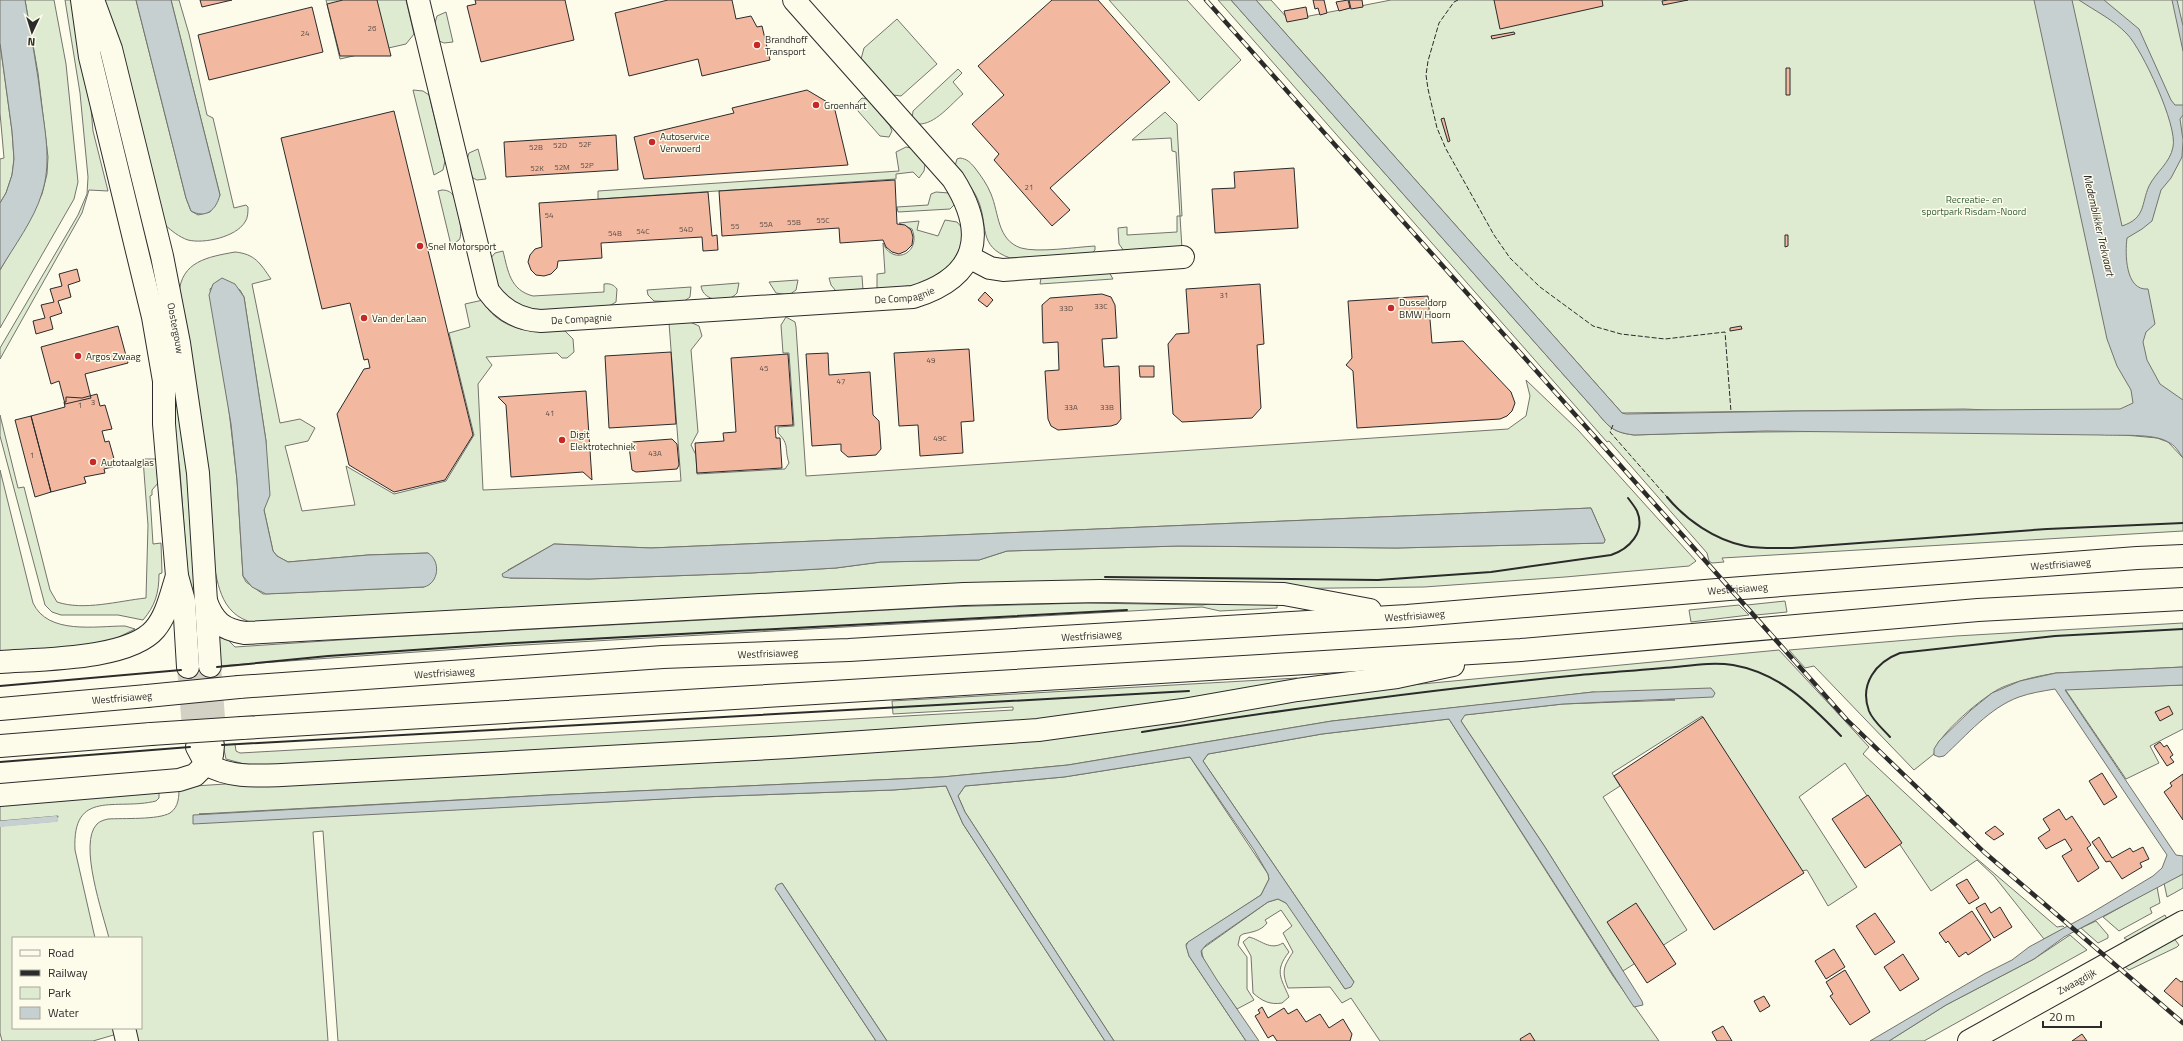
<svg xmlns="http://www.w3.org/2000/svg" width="2183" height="1041" font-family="'Titillium Web',sans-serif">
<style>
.green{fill:#deebd1;stroke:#74746e;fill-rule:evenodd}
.water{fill:#c7d0d0;stroke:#74746e}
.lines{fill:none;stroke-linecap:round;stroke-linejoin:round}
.stream{stroke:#c7d0d0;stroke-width:6}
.building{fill:#f2b8a0;stroke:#2b2b2b}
.major-tunnel{stroke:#d3d1c4;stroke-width:22;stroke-dasharray:22 11;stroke-linecap:butt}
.minor-casing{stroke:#2b2b2b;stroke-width:24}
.major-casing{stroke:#2b2b2b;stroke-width:24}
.highway-casing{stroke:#2b2b2b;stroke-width:24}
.minor{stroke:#fdfbea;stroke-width:22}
.major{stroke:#fdfbea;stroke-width:22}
.highway{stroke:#fdfbea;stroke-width:22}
.rail-casing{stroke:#2b2b2b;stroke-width:4.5}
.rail{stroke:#fdfbea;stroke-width:3;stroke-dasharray:9;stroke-linecap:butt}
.highway-bridge-casing{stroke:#2b2b2b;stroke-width:24;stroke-linecap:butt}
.highway-bridge{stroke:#fdfbea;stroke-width:22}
.fence{stroke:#2b2b2b;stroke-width:1;stroke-dasharray:5 2;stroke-linecap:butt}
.wall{stroke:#2b2b2b;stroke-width:2}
.poi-dot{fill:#c62828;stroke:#fdfbea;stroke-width:1.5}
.labels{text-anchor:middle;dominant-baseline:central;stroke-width:3;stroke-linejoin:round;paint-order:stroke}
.number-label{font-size:8px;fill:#5d4e48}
.poi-label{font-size:10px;fill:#2b2b2b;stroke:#fdfbea;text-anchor:start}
.park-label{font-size:10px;fill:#34623c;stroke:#fdfbea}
.street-label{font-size:10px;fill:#2b2b2b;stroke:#fdfbea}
.water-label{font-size:11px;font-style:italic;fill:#2b2b2b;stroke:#fdfbea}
</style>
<rect width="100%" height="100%" fill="#fdfbea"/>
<path class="green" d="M25,0H54L66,64L78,182L74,199L0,328V270L31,217L42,194L47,174L48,157L38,73Z
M65,0H74L88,75L93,131L108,191L89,190L82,213L0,359V348L78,215L87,194L88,177L80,93Z
M100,0H136L186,198L191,211L198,215L210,212L220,195L171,0H179L189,34L207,115L213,118L234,208L246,205L248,207C248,212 248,218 245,222C236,237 204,244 188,240C179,237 172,231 165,225Z
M326,0H406L414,34L406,44L340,59Z
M1109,0H1187L1241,60L1199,101Z
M1218,0H1231L1593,408C1608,425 1610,432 1634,435C1745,431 1856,431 1967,432C2030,433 2094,431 2157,438L2168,442L2183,458V531L1722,558L1724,562L1712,563L1709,561L1707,553L1609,441L1607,442Z
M1256,0H1271L1289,20L1391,0H2183V418L1964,409L1622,413Z
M446,12L453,42L444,43L439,41L434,26L437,16Z
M897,19L937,64L901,96L893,95L861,59L864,48Z
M0,43L12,131L14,159L12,175L6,193L0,203V159L4,158L0,113Z
M958,69L962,73L953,82L963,94C951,104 935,125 918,124L912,119L913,111Z
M413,90L423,91L429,95L445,161L443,170L434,175Z
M862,98L867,99L890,126L892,131L889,137L880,136L858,111V102Z
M1165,112L1177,124L1182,216H1180L1182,249L1124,251L1119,244L1118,228L1127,227V235L1177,232V216H1180L1176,152L1172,151L1171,138L1132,140Z
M906,147L911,148L925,164L924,171L919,178L913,172L896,174V179L598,199V191L899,171L896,152Z
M478,149L486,179L477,180L473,178L466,163L469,153Z
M960,158C967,159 970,162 975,168C981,176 987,184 991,194C999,213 997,240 1021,248C1038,253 1076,247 1095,246V250L1091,254L1010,258C977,246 989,226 978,200C972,186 963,178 955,166L957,159Z
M442,190C446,190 450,191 453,195C457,202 464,234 459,240L451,245L438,191Z
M936,192L949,193L955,204L950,209L898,212L897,207L928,205L931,194Z
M945,220L957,222L963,229L961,246L951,265L921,285L877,289V274L885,273L883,243C892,266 922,254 912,229L899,223L919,221L917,230L938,236Z
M503,251C508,271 510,290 533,296L604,292V284C610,283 614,285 617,289L616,302L609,306C575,309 521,322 499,289C494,282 493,268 490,259L495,253Z
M235,252C255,254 260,263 271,279L252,284L280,423L300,419L315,428L308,441L285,446L302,511L355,505L346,466L394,494L446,481L474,435L449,333L470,327L465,304L483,300C491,320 516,331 537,331C546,331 556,329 565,331L573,339L574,352L567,358H562L557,353L486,357L492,365L478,384L483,490L681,481L669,323L690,322L699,326L702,336L691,350L698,432L691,445L696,455L697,474L785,469L789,463C784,448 790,445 778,433V427L794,426L789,353H783L781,325L786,317L795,322L796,327L806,476L1508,429L1526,416L1530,396L1526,380L1578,430L1696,561L1689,566L1565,577L1424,587L1254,589L254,623C218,614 218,581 211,550L179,294C181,261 208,257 235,252ZM219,280L240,290L244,297L266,441L264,510L273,551L277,556L288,562L368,555L428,553L430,555L424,587L263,594L246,582L243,576L237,480L228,402L210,289ZM1591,508L1605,540L1603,543L1397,548L1179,546L1007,551L979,560L881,562L836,568L751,573L589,579L510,578L508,570L554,544L651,548Z
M1109,272L1113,279L1040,284L1041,278Z
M862,276L863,290L836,291L831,285L829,278Z
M798,280L796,290L789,295L776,293L769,282Z
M739,283L737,293C728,304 703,302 701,286Z
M691,287L690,297L683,302L654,301L648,295L647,290Z
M174,383L189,449L205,663H194L180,471L168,384Z
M0,415L18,488L24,487L50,590L57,602C84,611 118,601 146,598L148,525L143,459H156L158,483L152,490V495L150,496L153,544L161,543L162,573L159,574C159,593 155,606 143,620L118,615H61L52,612L45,605L0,436Z
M0,470L33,603C48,635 95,626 125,626L135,629L111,641L0,657Z
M1224,601L1277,602V608L1220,611L1202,607L488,647L217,666L215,636L228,640L235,647L370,638L944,607L1086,603L1203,605Z
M1785,601L1787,612L1756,615L1747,605Z
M1739,605L1749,615L1691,622L1689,610Z
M2183,623V667L2056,673C2038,676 2020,680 2003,687C1987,693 1934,737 1934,754L1914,770L1814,666L1805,668L1789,650L1956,636Z
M1779,650L1869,747L1863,754L1962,846L2057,927L2063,926L2065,928L2044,939L1994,876L1977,860L1931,891L1845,763L1799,797L1857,887L1828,906L1807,870L1801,871L1702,716L1612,773L1620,786L1603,797L1687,930L1623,971L1545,847L1461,721L1464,715L1563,704L1675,700L1593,692L1542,698L1332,721L1068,765L942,777L549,795L199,814L330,816L702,797L893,790L946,786L963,824L1105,1041H887L782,883L778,893L876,1041H338L323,831L313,832L328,1041H135L131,1028H141V938H109C103,914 78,843 97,824C100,821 104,820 108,819C123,818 158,820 170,813C179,807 179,796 179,787L381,774L581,764Z
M1297,678L1298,685L1043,723L269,766L244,764L226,759L223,745L235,744L236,751L240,753L1013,710V707L893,714L892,701Z
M2183,685V729L2150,746L2159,763L2126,779L2065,689Z
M1449,719L1613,976L1659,1041H1380L1351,998L1342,1003L1330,987L1288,988C1281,971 1284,966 1293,952L1283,933L1292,926L1281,910L1265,920L1267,923C1261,931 1252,932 1243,934L1240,936L1238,945L1247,957V989L1254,1000L1237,1009C1229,997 1199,962 1202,949L1268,902L1278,899L1286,903L1290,907L1345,989L1354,982L1203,761L1208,754L1322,734Z
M1190,757L1268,874L1269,879L1261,895L1186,944L1189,956L1246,1041H1114L965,812L958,796L965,786L1064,777Z
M159,789V798L156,801C116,811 72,788 75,850L95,938H13V1028H116L117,1034L93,1041H2L0,1033V826L57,821L58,816L0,821V803Z
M2183,874V888L2167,897L2164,883Z
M2157,887L2160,903L2150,908L2152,913L2119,931L2103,917Z
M2165,915L2168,921L2131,942L2124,938Z
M2096,921L2108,935V938L2098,943L2081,928Z
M2070,935L2087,950L1924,1041H1889L1946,1005L2034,959Z
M1249,937C1261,940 1270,951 1283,943L1289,952C1274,971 1281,978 1289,997L1282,1003C1270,1005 1262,1001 1253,993L1251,956L1243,942Z
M2173,937L2179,945L2177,947L2129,970L2121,964Z"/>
<path class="water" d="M0,0H25C31,36 38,72 42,108C46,137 51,165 42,193C34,220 14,246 0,270V203L6,193L12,175L14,159L12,131L0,43Z
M136,0H171L220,195C216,210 206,219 191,211L186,198Z
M1231,0H1256L1622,413L1626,414L1801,411L2120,409L2133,403L2131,390L2117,366L2107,339L2034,0H2072L2122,226C2146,218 2141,204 2149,186C2156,172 2170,163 2173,147C2178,126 2142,49 2127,34C2114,20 2095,11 2079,0H2104L2139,29L2171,100L2175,105H2183V115L2180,119L2183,140L2182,157L2171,178L2161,190L2152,221L2142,229L2127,238C2125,253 2125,291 2148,289L2155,324L2146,332L2143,342L2147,360L2160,384L2183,400V458C2179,452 2175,445 2168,442C2154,433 2118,436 2101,435L1766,431L1634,435C1610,432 1608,425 1593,408Z
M2172,0H2177L2183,26V51Z
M222,278L235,284L244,297L266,441L270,495L264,510L273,551L277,556L288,562L368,555L428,553C441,561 439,583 424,587L266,594L252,587L243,576L237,480L231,424L209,295L213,284Z
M1591,508L1605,540L1604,543L1397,548L1179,546L1007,551L979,560L881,562L836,568L751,573L589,579L510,578L503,577L502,574L554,544L651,548Z
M2183,667V685L2065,690L2176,855L2183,856V874L2064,937L2034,959L1946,1005L1889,1041H1870L1984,974L2012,960L2029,947L2088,915L2153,876L2162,868L2167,855L2055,689C2043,691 2030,693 2019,697C1989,708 1967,735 1944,756L1939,757L1934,755V749L1939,741L1971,710L1992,693L2020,681L2056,673Z
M1711,688L1715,693L1713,697L1563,704L1465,715L1461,721L1545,847L1642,1001L1643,1005L1634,1007L1628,998L1449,719L1322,734L1208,754L1203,761L1354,982L1351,987L1345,989L1286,903L1278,899L1268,902L1206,945L1201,951L1202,956L1217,980L1259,1041H1246L1189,956L1186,946L1188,942L1261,895L1269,879L1268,874L1254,850L1190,757L1064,777L965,786L958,796L965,812L1114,1041H1105L963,824L946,786L893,790L702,797L193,824V815L549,795L942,777L1068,765L1332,721L1593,692Z
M782,883L887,1041H876L778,893L775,889L777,885Z"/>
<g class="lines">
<path class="stream" d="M0,824L55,819"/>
</g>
<path class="building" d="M200,0H232L202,7Z
M343,0H377L391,56H340L327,4Z
M475,0H565L574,40L481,62L467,6L476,4Z
M668,0H732L736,19L751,16L757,27L762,26L770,60L702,76L698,59L629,76L615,13Z
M1052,0H1098L1170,82L1050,188L1070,210L1052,226L994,160L999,154L972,124L1004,95L978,66Z
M1313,0H1324L1327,13L1320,15L1318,8L1315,9Z
M1348,0L1350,8L1339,11L1336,2Z
M1349,0H1362L1363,7L1351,9Z
M1494,0H1602L1603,6L1500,29Z
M1668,0H1688L1663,5L1662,1Z
M312,7L323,52L209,80L198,35Z
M1306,7L1308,18L1287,22L1284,11Z
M1514,32L1515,34L1492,39L1491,36Z
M1786,68H1790V95H1786Z
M807,90L834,106L848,165L644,179L634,137L734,113L732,108Z
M394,111L473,435L445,480L394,492L349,465L337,414L364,369L370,368L368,359L364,360L350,303L322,309L281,138Z
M1444,118L1450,141L1448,142L1441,119Z
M616,135L618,170L506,177L504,142Z
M1294,168L1298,228L1215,233L1212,189L1235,188L1234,172Z
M895,180L897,224L905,225L911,230L913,237L912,245L906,251L899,254L892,252L886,247L883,240L840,243L839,228L722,236L719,191Z
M708,192L712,236L717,235L718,250L703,251L702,237L601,243L602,258L558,261L557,268L551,274L544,276L536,275L531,270L528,262L530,255L535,249L542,247L539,203Z
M1785,235H1788V246L1785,247Z
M77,269L80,281L68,285L71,297L58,301L62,313L50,317L53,329L36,334L33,321L45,318L41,305L54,302L50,289L62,286L59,274Z
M1260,284L1264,344L1257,345L1261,408L1252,418L1182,422L1173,414L1168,344L1176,334L1189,333L1186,289Z
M985,292L993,300L987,307L978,300Z
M1102,294L1111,297L1115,305L1117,338L1102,339L1104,367L1119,366L1121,419L1117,424L1111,426L1058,430L1051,426L1048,419L1045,371L1059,370L1058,342L1043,343L1042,305L1050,298Z
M1428,296L1432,343L1463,341L1511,392L1515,403L1512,411L1507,416L1500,419L1357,428L1353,371L1346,365L1352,358L1348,301Z
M118,326L128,363L85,374L91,398L65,404L59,381L51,384L41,347Z
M1741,326L1742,329L1730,331V328Z
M969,349L974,421L961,422L963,453L920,456L918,425L899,426L894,353Z
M671,352L676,424L609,428L605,356Z
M828,353L829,375L870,372L873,415L879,421L881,449L876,455L848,457L841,451V444L812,446L806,354Z
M788,354L793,425L775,426L776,438H780L782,468L697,473L695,443L724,441L723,433L736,432L731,358Z
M1139,366H1154V377H1140Z
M586,391L592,480L583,472L511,477L506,405L498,397Z
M97,394L100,406L105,405L112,429L102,431L105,442L109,441L116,466L104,469L105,473L84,477L86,483L51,492L31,416L65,407L64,402H66V397L82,398Z
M31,416L51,492L35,497L15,420Z
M672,439L677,444L679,465L677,469L636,472L632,470L629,446L632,442Z
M2169,706L2173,714L2160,721L2155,712Z
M1703,717L1804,873L1714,930L1614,776Z
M2160,742L2164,747L2167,745L2173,755L2170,757L2174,762L2167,766L2154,746Z
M2102,773L2117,797L2104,805L2089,781Z
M2183,774V820L2164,792L2172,786L2170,783Z
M1868,795L1902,843L1865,868L1832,819Z
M2059,809L2066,820L2072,816L2091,845L2087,848L2099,868L2078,882L2062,856L2072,850L2065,839L2046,849L2038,838L2050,830L2043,819Z
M1995,826L2004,834L1994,840L1985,833Z
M2099,837L2112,858L2130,848L2133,852L2143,847L2149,859L2140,863L2142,867L2122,879L2110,861L2106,862L2092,842Z
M1967,879L1979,898L1969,904L1956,885Z
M1636,903L1676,964L1647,983L1607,922Z
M1985,903L1991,913L2000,907L2012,927L1994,938L1976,908Z
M1972,911L1991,940L1968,955L1966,952L1959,957L1948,941L1946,943L1939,933Z
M1875,913L1895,942L1875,955L1856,926Z
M1834,949L1845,967L1826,979L1815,961Z
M1903,954L1919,979L1900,991L1884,967Z
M1845,970L1870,1012L1850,1025L1830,996L1833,994L1826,982Z
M2176,978L2181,982L2183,981V1007L2164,991Z
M1764,996L1770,1006L1760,1012L1754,1001Z
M1262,1007L1268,1018L1284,1008L1288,1014L1297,1009L1306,1022L1320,1014L1329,1028L1343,1019L1352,1034L1350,1041H1277L1273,1035L1268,1038L1255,1016L1260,1013L1258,1010Z
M1723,1026L1732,1041H1717L1712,1032Z
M1530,1033L1535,1041H1521L1520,1039Z
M2082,1034L2087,1041H2072Z"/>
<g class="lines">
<path class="major-tunnel" d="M210,666L214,718L213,745
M188,667L193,727L197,747"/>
<g class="minor-casing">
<g id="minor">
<path id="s1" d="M418,0L488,291C501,309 518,320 541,321L913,297C978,277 988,234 953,179L794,0"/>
<path d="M969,257L990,268L1003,270L1183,257"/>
<path d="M124,1028L127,1041"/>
<path id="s2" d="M1969,1041L2183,922"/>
</g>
</g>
<g class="major-casing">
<g id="major">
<path d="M82,0L90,57L153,317L164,381V424L177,576L184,601L188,667"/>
<path id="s3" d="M93,0L111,49L162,256L179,343L198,473L210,666"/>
<path d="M197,747L206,764L212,755L213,745"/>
</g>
</g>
<g class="highway-casing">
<g id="highway">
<path d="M206,601C213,621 223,630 245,633L964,594L1100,591L1284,594L1370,610"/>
<path d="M0,662C39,659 129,660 155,629C167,615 171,594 177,576"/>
<path id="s4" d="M239,687L663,657L849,650L1407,616L1729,589L2137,558L2183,556"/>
<path d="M0,709L147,696"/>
<path d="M242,728L1521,650L1978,610L2183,599"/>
<path d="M0,746L151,734"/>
<path d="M0,795L179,780L195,775L206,764C230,778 256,776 282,775L789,747L1038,730L1183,710L1297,690L1397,677L1453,665"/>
</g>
</g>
<use href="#minor" class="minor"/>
<use href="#major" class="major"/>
<use href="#highway" class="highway"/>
<g class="rail-casing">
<path id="rail" d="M1206,0L1847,720L1984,852L2183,1023"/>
</g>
<use href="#rail" class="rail"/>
<g class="highway-bridge-casing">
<path id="highway-bridge" d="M147,696L239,687
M151,734L242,728"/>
</g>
<use href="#highway-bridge" class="highway-bridge"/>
<path class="fence" d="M1458,0L1454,2L1439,23L1428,61L1426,75L1428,89L1437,128L1446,149L1494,235L1510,258L1540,287L1593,326L1621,334L1665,339L1725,332L1731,412
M1613,425L1610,432L1667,497"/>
<path class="wall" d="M1667,497C1686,520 1715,540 1745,546C1760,549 1776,548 1792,548L2047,529L2183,523
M1105,577L1378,580L1491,572L1611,555C1629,549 1646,532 1637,511C1635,507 1631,502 1628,498
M217,667L328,656L515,643L1127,610
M0,686L181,670
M1142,732C1287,709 1433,689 1580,675C1612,672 1643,670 1675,667C1694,665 1714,662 1733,665C1779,673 1809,703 1841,736
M1890,737C1883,729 1873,721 1869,711C1859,684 1876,662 1900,653L2055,636L2183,629
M222,745L1189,691
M0,762L190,747"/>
</g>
<g class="poi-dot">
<circle cx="757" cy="45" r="4"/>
<circle cx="816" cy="105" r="4"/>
<circle cx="652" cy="142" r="4"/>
<circle cx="420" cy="246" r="4"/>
<circle cx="1391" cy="308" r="4"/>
<circle cx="364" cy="318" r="4"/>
<circle cx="78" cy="356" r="4"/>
<circle cx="562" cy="440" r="4"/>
<circle cx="93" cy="462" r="4"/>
</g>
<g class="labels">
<g class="number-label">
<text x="372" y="28">26</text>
<text x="305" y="33">24</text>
<text x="585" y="144">52F</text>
<text x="560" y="145">52D</text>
<text x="536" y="147">52B</text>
<text x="587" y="165">52P</text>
<text x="562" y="167">52M</text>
<text x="537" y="168">52K</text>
<text x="1029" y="187">21</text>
<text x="549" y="215">54</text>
<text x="823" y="220">55C</text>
<text x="794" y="222">55B</text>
<text x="766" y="224">55A</text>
<text x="735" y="226">55</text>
<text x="686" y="229">54D</text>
<text x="643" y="231">54C</text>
<text x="615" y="233">54B</text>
<text x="1224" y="295">31</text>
<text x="1101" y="306">33C</text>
<text x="1066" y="308">33D</text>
<text x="931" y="360">49</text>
<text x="764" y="368">45</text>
<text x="841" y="381">47</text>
<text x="93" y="402">3</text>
<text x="80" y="405">1</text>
<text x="1071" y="407">33A</text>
<text x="1107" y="407">33B</text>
<text x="550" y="413">41</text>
<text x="940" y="438">49C</text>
<text x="655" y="453">43A</text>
<text x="32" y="455">1</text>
</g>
<g class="poi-label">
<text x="765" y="39">Brandhoff<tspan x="765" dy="12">Transport</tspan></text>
<text x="824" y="105">Groenhart</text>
<text x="660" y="136">Autoservice<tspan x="660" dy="12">Verwoerd</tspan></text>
<text x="428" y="246">Snel Motorsport</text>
<text x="1399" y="302">Dusseldorp<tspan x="1399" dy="12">BMW Hoorn</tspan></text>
<text x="372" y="318">Van der Laan</text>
<text x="86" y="356">Argos Zwaag</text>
<text x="570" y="434">Digit<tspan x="570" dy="12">Elektrotechniek</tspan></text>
<text x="101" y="462">Autotaalglas</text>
</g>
<g class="park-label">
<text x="1974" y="199">Recreatie- en<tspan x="1974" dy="12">sportpark Risdam-Noord</tspan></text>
</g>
<g class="street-label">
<text stroke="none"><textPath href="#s1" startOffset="727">De Compagnie</textPath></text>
<text stroke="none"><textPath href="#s1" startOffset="403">De Compagnie</textPath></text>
<text stroke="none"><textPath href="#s3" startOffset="339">Oostergouw</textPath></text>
<text stroke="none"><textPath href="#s4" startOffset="1826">Westfrisiaweg</textPath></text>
<text stroke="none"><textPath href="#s4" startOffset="1502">Westfrisiaweg</textPath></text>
<text stroke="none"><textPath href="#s4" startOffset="1178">Westfrisiaweg</textPath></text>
<text stroke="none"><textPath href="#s4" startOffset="854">Westfrisiaweg</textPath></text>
<text stroke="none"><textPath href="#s4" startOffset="530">Westfrisiaweg</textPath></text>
<text stroke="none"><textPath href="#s4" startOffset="206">Westfrisiaweg</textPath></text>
<text transform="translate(122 698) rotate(-5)">Westfrisiaweg</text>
<text stroke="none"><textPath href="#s2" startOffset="123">Zwaagdijk</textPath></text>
</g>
<g class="water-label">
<text transform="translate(2099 225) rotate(77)">Medemblikker Trekvaart</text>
</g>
</g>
<rect x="12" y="937" width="130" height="92" fill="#fdfbea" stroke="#a9a89e"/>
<rect x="20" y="950" width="20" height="6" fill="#fdfbea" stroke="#a9a89e"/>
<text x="48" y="957" font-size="12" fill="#2b2b2b">Road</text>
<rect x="20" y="970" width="20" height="6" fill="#2b2b2b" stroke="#a9a89e"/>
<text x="48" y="977" font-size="12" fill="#2b2b2b">Railway</text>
<rect x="20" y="987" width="20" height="12" fill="#deebd1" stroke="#a9a89e"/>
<text x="48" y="997" font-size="12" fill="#2b2b2b">Park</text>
<rect x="20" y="1007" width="20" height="12" fill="#c7d0d0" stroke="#a9a89e"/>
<text x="48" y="1017" font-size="12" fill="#2b2b2b">Water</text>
<g transform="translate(32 32) rotate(184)" stroke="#fdfbea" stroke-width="3" paint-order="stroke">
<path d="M0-3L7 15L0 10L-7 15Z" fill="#2b2b2b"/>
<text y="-6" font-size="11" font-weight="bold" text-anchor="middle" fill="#2b2b2b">N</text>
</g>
<path d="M2043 1021v6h58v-6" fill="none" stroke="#2b2b2b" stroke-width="2"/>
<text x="2049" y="1021" font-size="12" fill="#2b2b2b" stroke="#fdfbea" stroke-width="3" paint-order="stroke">20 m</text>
</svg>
